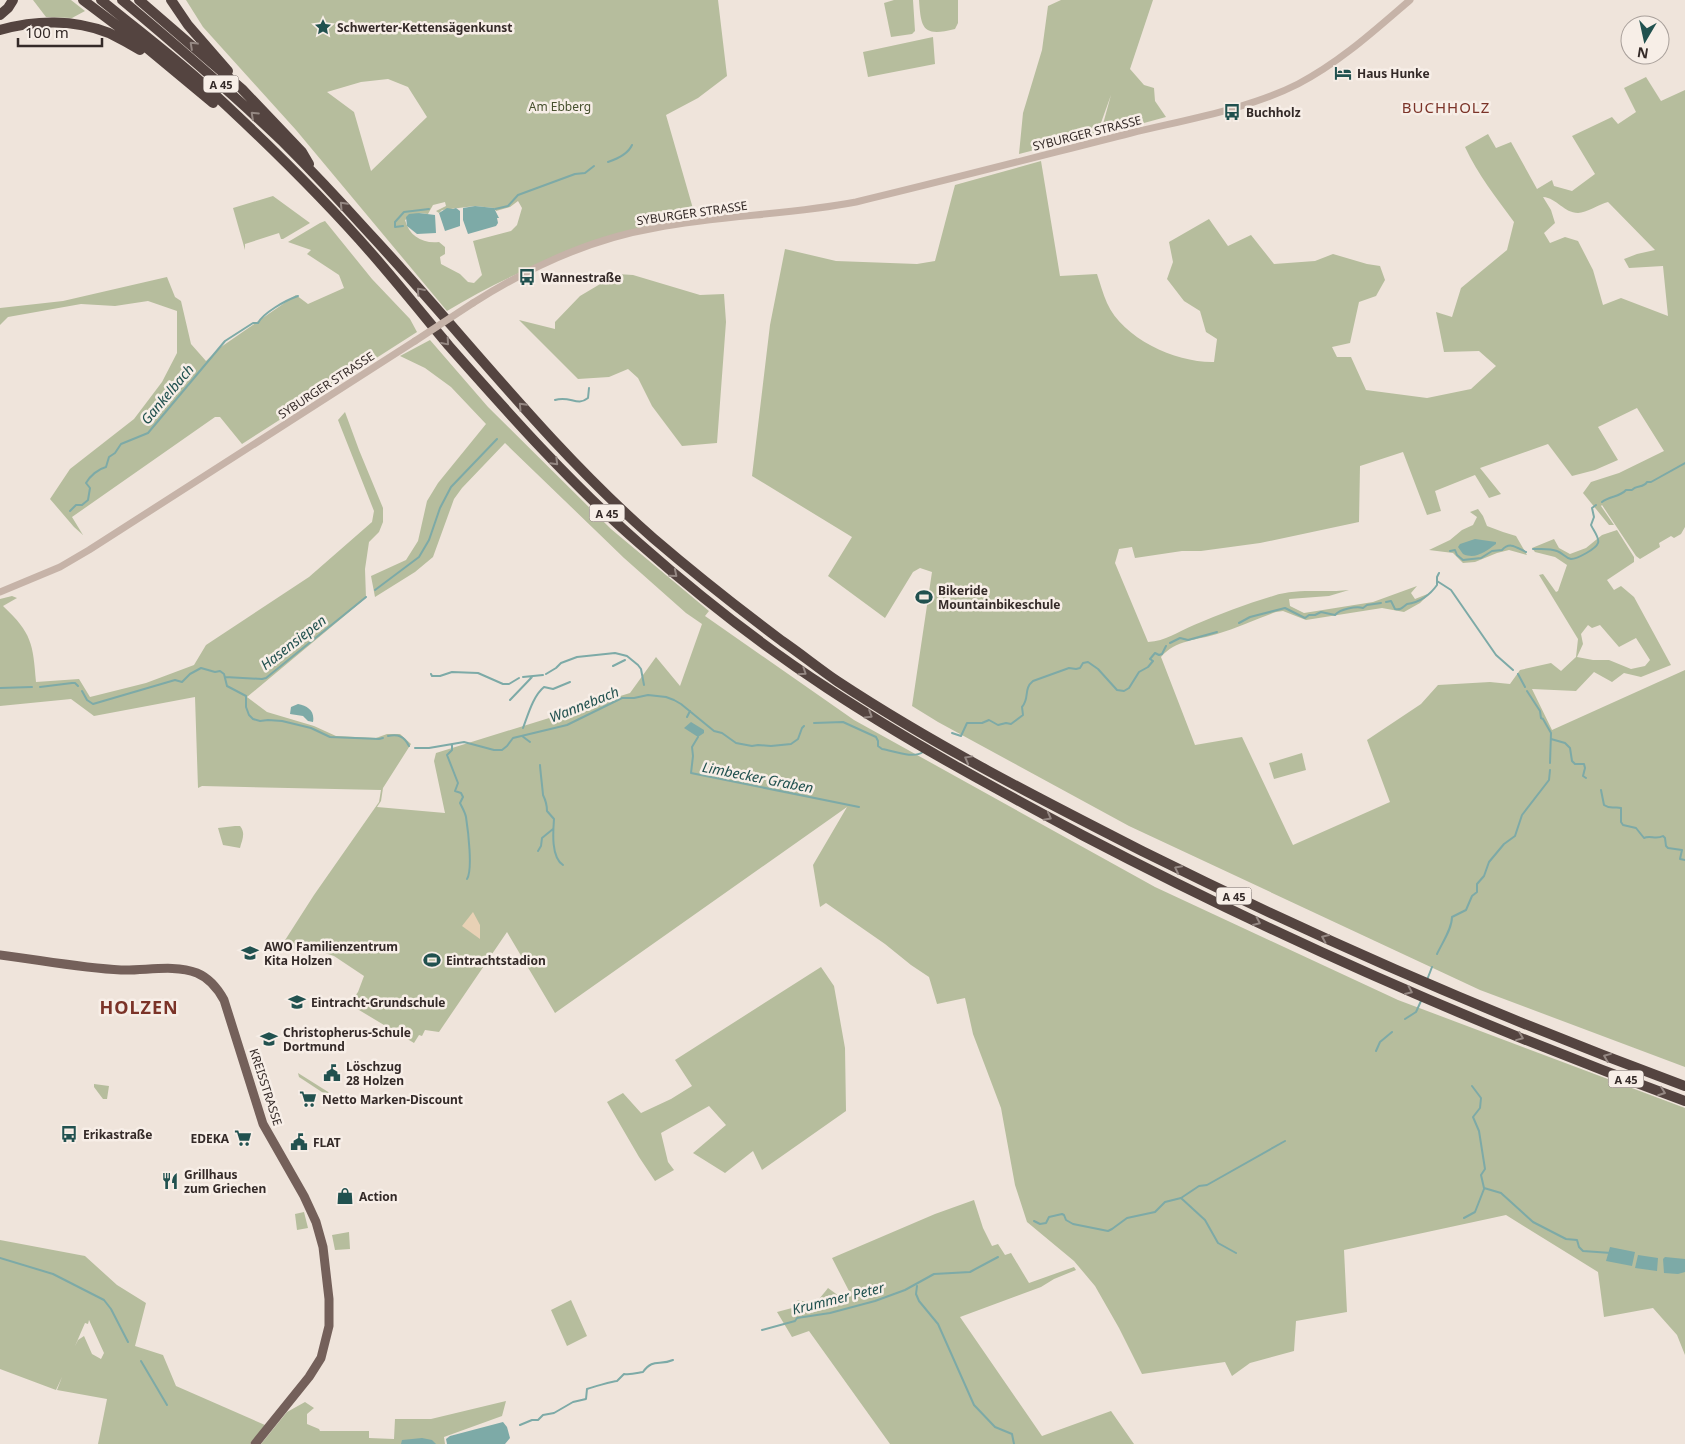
<svg xmlns="http://www.w3.org/2000/svg" width="1685" height="1444" font-family="'Noto Sans',sans-serif">
<style>
.green{fill:#b6bd9d;fill-rule:evenodd}
.sand{fill:#e8d1b5}
.water{fill:#7daaa7}
.lines{fill:none;stroke-linecap:round;stroke-linejoin:round}
.stream{stroke:#7daaa7;stroke-width:2}
.minor{stroke:#c6b3a8;stroke-width:7}
.major{stroke:#74605a;stroke-width:9}
.highway{stroke:#544440;stroke-width:10}
.minor-bridge{stroke:#c6b3a8;stroke-width:7}
.oneway{stroke:#958883}
.labels{text-anchor:middle;dominant-baseline:central;stroke-width:5;stroke-linejoin:round;paint-order:stroke}
.shield{fill:#f7eee7;stroke:#6e6561;stroke-width:1}
.shield-label{font-size:11px;font-weight:bold;fill:#342a28}
.poi-label{font-size:12px;font-weight:bold;fill:#342a28;stroke:#f7eee7;text-anchor:start}
.park-label{font-size:12px;fill:#47502e;stroke:#f7eee7}
.street-label{font-size:12px;fill:#342a28;stroke:#f7eee7}
.water-label{font-size:14px;font-style:italic;fill:#21514f;stroke:#f7eee7}
.quarter-label{font-size:15px;letter-spacing:1px;fill:#7b3328;stroke:#f7eee7}
.district-label{font-size:18px;font-weight:bold;letter-spacing:1px;fill:#7b3328;stroke:#f7eee7}
</style>
<rect width="100%" height="100%" fill="#efe4db"/>
<path class="green" d="M33,0H71L85,11L72,18L46,17Z
M186,0H718L727,76L698,98L666,115L696,219C673,224 648,226 625,233C563,252 503,277 447,311L296,130L203,27ZM388,79L408,87L427,117L371,171L354,112L327,92L361,82ZM518,201L522,208L517,225L511,231L473,241L482,275L474,283L468,282L460,274L441,264L440,257L445,254V247L439,242C423,244 409,236 405,220L419,213L428,214L433,205L445,202L446,206L436,211L439,213L442,210L475,206L494,208L496,211L510,207Z
M894,0H913L915,31L912,34L891,37L884,3Z
M919,0H958V23L955,29C923,37 921,29 919,0Z
M1061,0H1153L1130,69L1144,85L1154,88L1155,101L1166,117L1100,135L1111,95L1097,134L1019,154L1023,113L1042,50L1048,6Z
M933,37L935,64L868,77L863,52Z
M1646,77L1661,101L1685,90V527L1681,534L1674,538L1671,536L1659,543L1660,547L1640,559L1636,556L1602,505L1601,506L1614,525H1609L1583,493L1591,482L1619,473L1664,451L1637,408L1598,427L1618,460L1595,470L1572,476L1548,444L1480,468L1501,494L1489,498L1475,475L1435,491L1441,511L1427,515L1403,452L1360,466L1359,522L1260,543L1201,551H1182L1135,558L1132,547L1119,549L1115,563L1148,642C1166,641 1177,632 1194,625C1220,614 1246,604 1273,596C1298,588 1323,593 1349,590L1329,596L1289,599L1290,606L1304,613L1373,602L1417,586L1411,593L1415,599L1430,593L1420,603L1404,612L1382,608L1306,620L1283,611L1276,612C1256,619 1237,628 1217,634C1198,640 1175,640 1161,657L1195,745L1242,737L1293,845L1390,802L1367,740L1421,704L1438,685L1490,682L1510,684L1520,670L1551,663L1561,671L1576,657L1578,639L1539,575L1543,574L1556,592L1558,591L1567,565L1555,557L1535,552L1532,548L1554,539L1559,548L1570,554L1586,548L1602,535L1617,530L1634,557V562L1607,580L1614,590L1621,586L1634,597L1671,665L1641,677L1624,673L1612,682L1594,672L1576,691L1532,689L1552,730L1685,670V1067L1480,990L1129,826L938,722L912,706L932,572L920,568L913,572L885,618L828,576L852,537L752,476L770,325L785,249L836,261L917,264L935,261L955,185L1041,161L1060,276L1097,274C1100,283 1103,294 1107,303C1123,339 1177,363 1214,362L1217,339L1206,332L1200,311L1184,301L1167,279L1173,262L1169,242L1209,219L1228,246L1251,235L1274,264L1315,261L1333,254L1367,264L1380,266L1385,280L1376,296L1359,302L1350,343L1332,347L1337,357H1351L1366,390L1427,398L1471,389L1496,366L1479,351L1444,352L1436,312L1452,317L1461,288L1507,250L1514,222C1496,197 1478,175 1465,147L1488,134L1496,148L1511,142L1537,189L1552,180L1554,186L1572,191L1595,174L1572,136L1612,117L1618,124L1636,112L1624,88ZM1543,197C1557,198 1564,213 1578,213C1586,213 1600,204 1608,202L1655,250L1637,254L1624,259L1629,268L1663,266L1668,316L1621,298L1603,305L1593,270L1578,241L1565,237L1550,243L1544,233L1555,223L1551,210ZM1588,625L1592,628L1600,625L1619,647L1636,638L1650,660L1645,666L1631,669L1609,660H1593L1577,657L1583,644L1581,634Z
M273,196L310,223L283,239H281L279,233L245,244V250L233,208Z
M325,221L372,279L410,319L417,332L242,444L220,417H215L72,517L83,535L74,527L50,499L70,469L134,419L162,382L177,353V311L148,301L115,306L81,304L8,317L0,325V308L63,301L167,277L175,297L181,301L191,344L206,361L221,347L296,295L308,304L344,288L339,275L307,254L311,250L288,242L320,223Z
M617,274L633,275L700,295L724,294L726,322L717,443L682,446L652,406L638,378L628,369L609,377L578,379L519,320L555,329V322L580,296Z
M430,340L488,407L611,529L709,611L705,616L854,720L1155,887L1398,1000L1685,1108V1355L1677,1335L1653,1308L1604,1317L1598,1272L1506,1215L1344,1250L1347,1312L1296,1321L1294,1351L1250,1363L1232,1376L1225,1362L1142,1374L1119,1328L1095,1286L1074,1261L1027,1222L1015,1185L1001,1108L973,1034L965,998L937,1004L929,977L911,965L885,944L826,903L820,907L813,865L847,807L555,1013L507,932L439,1032L425,1030L422,1036L419,1035L414,1043L349,1004L358,992L364,976L334,956L316,950L280,948L314,895L379,802L381,790L202,786L198,788L195,697L94,716L71,699L0,706V599L12,596L17,598L3,606C32,633 33,644 36,682L79,679L90,697L146,683L194,665L206,645L309,577L372,522L374,511L338,420L345,412L359,450L383,508V522L379,532L369,542L365,569L366,598L247,697L267,712L314,726L336,736L376,738L387,734H400L411,744L383,788L381,801L377,807L445,813L434,761L436,753L630,693L656,657L680,686L702,624L686,613L624,558L505,443L462,488L454,499L433,557L415,572L375,597L371,576L406,560L418,541L427,501L438,483L486,424L451,387L425,368L400,356Z
M1478,509L1483,516L1487,526L1503,532L1516,536L1527,555L1509,550L1497,553L1475,562L1463,563L1453,553L1429,550L1450,540L1462,530L1473,525L1477,517L1470,512Z
M1302,753L1306,770L1274,779L1269,763Z
M235,826H240C246,833 242,840 240,848L223,845L218,828Z
M821,967L834,986L845,1048L846,1111L762,1170L753,1151L725,1173L693,1153L726,1125L709,1106L661,1133L668,1162L674,1170L655,1181L639,1157L607,1102L623,1093L641,1113L671,1099L692,1086L675,1060Z
M298,1073L333,1095L331,1098L299,1077Z
M94,1084L109,1086L107,1099H103L94,1087Z
M974,1200L983,1228L992,1246L998,1244L1005,1255L1011,1253L1029,1283L1074,1267L1076,1270L1054,1279L1041,1287L960,1317L1042,1436L1111,1411L1134,1444H890L809,1331L792,1337L777,1312L792,1308L798,1300C817,1305 815,1304 828,1288L839,1296L850,1293L832,1258L935,1214Z
M304,1212L308,1228L297,1230L295,1214Z
M349,1232L350,1249L335,1250L332,1235Z
M0,1240L85,1256L117,1285L146,1303L135,1346L163,1355L176,1386L265,1425L250,1444H98L107,1399L57,1390L62,1377L56,1390L0,1369ZM89,1320L104,1353L101,1359L92,1354L84,1336L78,1340L75,1346L85,1323L88,1324Z
M571,1300L587,1336L567,1346L551,1310Z
M506,1401L502,1416L444,1437L445,1444H261L287,1412L305,1402L314,1408L307,1414V1424L319,1429L320,1431H369V1438L394,1439L395,1419H431Z"/>
<path class="sand" d="M473,912L480,925V939L462,926Z"/>
<path class="water" d="M475,206L494,208L499,218H497L498,223L496,226L468,234L463,220V208Z
M447,208L453,209L456,208L460,211V226L445,231L439,213Z
M419,213L435,215L436,233L417,234L407,226L406,217L409,214Z
M1475,539L1496,542V544C1486,551 1476,560 1463,554L1458,547L1460,544Z
M298,704C308,706 315,711 313,722L308,721L303,716L290,714L291,707Z
M691,722L704,730V733L698,737L684,728Z
M1610,1247L1635,1252L1632,1266L1606,1261Z
M1638,1255L1658,1258L1657,1271L1635,1268Z
M1665,1257L1685,1259V1272L1678,1274L1664,1273L1663,1259Z
M503,1422L507,1427L510,1438L505,1444H447L446,1439L450,1436Z
M422,1438L432,1440L436,1444H401L402,1440Z"/>
<g class="lines">
<path class="stream" d="M608,162C617,159 628,154 632,145
M495,209L508,206L518,195L575,174L585,173L594,166
M403,226L395,227V222L404,212L429,209
M555,400C570,395 577,407 588,398L589,388
M1602,502C1609,496 1620,497 1626,490H1632C1636,485 1644,488 1647,482H1651L1685,463
M70,511L76,505H82L88,500L90,488L86,483C90,476 98,469 106,467L109,457L115,453L121,444L148,433L225,341L253,323H258C263,313 286,300 298,296
M1533,549C1541,549 1550,548 1557,551C1563,553 1565,558 1571,559C1577,559 1596,549 1598,543C1600,538 1593,530 1591,525L1594,517L1592,508L1596,505
M1450,551L1455,550L1457,555L1463,560L1481,558L1492,551L1502,550C1510,541 1517,548 1526,552
M1437,581L1451,590L1496,655L1513,670
M375,590L419,557L429,540L440,508L451,487L497,439
M1386,602L1391,601L1395,609C1401,610 1402,608 1407,604C1419,603 1430,595 1437,585V577L1439,573
M1239,623L1250,617L1285,608L1305,618L1309,615H1315L1321,612L1335,615C1340,609 1356,606 1363,608L1367,605L1381,603
M1170,643L1180,638L1188,640L1217,632
M613,666L625,660
M431,674L432,676H440L452,672L478,673L503,684H509L519,678
M546,674L556,668L561,663L577,657L615,653L627,656L638,665L641,669L644,685
M1518,674L1525,687
M225,677L262,679L266,678L366,597
M523,677L543,675
M40,687L72,683H75L78,686
M0,688L32,687
M82,691L87,700L93,704L175,680L182,682L190,674L201,668L215,672L220,671L224,674L227,686L246,696V707L249,715L253,719L260,721L268,720L282,721L311,728L330,737L379,739L383,738
M1527,691L1540,711L1541,718L1543,719L1551,733L1550,763
M510,700L532,677
M687,717L690,711
M814,723L843,722L876,737L878,741V746L882,749C894,751 913,759 923,752
M523,728C528,715 533,696 544,687L553,689L570,682
M952,733L961,736L967,723H982L989,720L998,725L1006,723L1011,724L1023,715L1022,707C1030,698 1023,689 1033,681L1069,668L1076,669L1080,668L1083,663L1088,662L1098,669L1117,690L1124,691L1129,688L1139,672L1148,667L1153,661L1150,659L1155,653L1159,655L1162,654L1166,646
M388,736C398,734 404,736 409,746
M522,736L530,742
M698,737L692,747L693,756L691,773L859,807
M1551,739L1565,743L1570,748L1572,761L1575,764H1584L1585,768L1583,776L1586,778
M452,745V750L447,755L458,783L455,791L461,793L463,797L460,803C462,807 465,812 466,817C468,830 473,870 467,879
M415,748H429L464,742L494,750H502L507,746L513,738L567,725L622,698H634L648,695L666,697L674,700L681,704L714,731L722,733L736,743L752,746L758,745L771,746L791,744L798,739L802,728L804,726
M540,765C540,768 543,793 543,795C546,801 547,804 547,811L554,819C553,832 551,857 563,865
M1601,790L1604,805C1611,810 1615,806 1621,808V822L1623,825L1636,828L1644,838C1650,835 1656,840 1663,836L1665,838L1666,846L1668,848L1682,850L1680,859L1685,860
M538,851L541,846L542,838L553,829
M1437,954C1442,943 1452,929 1452,917L1466,910L1472,896L1477,892V884L1484,876L1489,862L1504,844L1515,836L1522,815L1549,780L1550,770
M1427,980L1432,967
M1405,1019L1416,1012L1421,1001
M1376,1051L1380,1042L1392,1032
M1472,1086L1481,1098L1480,1108L1473,1117L1479,1131L1485,1169L1481,1175L1484,1188L1501,1193L1533,1222L1566,1239L1577,1240L1579,1247L1583,1251L1611,1253
M1181,1198L1205,1220L1218,1243L1236,1253
M1464,1218L1475,1212L1484,1189
M1034,1221L1040,1224L1046,1223L1049,1217L1062,1214L1064,1215L1066,1220L1073,1224L1108,1231L1112,1229L1127,1218L1155,1212L1165,1202L1181,1198L1199,1186L1207,1185L1285,1141
M0,1258L53,1274L104,1300L111,1309L128,1342
M917,1286L916,1294L919,1301L938,1324L974,1405L995,1427L1012,1434L1014,1444
M762,1330L795,1321L797,1318L830,1313L875,1301L905,1290L934,1274L970,1272L998,1257
M141,1361L167,1405
M520,1425L532,1420H538L543,1415L554,1413L573,1402L586,1399L587,1389C590,1388 613,1381 617,1381L624,1374C631,1375 637,1373 643,1372C653,1358 659,1366 673,1360"/>
<path class="minor" d="M473,303C528,268 590,239 655,228C721,215 789,215 856,202C948,180 1040,156 1131,133C1184,120 1249,109 1298,84C1340,62 1374,31 1410,0
M0,592L60,567L89,550L415,341"/>
<path class="major" d="M0,955C40,960 81,968 121,970C145,971 174,964 197,973C209,978 218,989 224,1000L263,1124L304,1196L316,1222L323,1247L329,1299V1326L321,1358L309,1377L255,1444"/>
<path class="highway" d="M83,0L148,49L213,103
M101,0C134,27 168,53 200,81C260,136 320,194 373,255C399,285 424,316 449,346C509,414 572,485 640,544C699,596 761,645 827,688C909,742 996,789 1082,835C1277,937 1479,1026 1685,1101
M122,0C177,46 231,92 282,141C312,171 341,202 369,233C464,335 547,445 653,538C695,574 738,608 782,641C801,654 818,668 837,681C934,745 1038,798 1142,851C1319,939 1500,1018 1685,1086
M139,0L242,89L302,152L309,164
M171,0L188,25L228,71
M0,15L8,8L13,0
M0,30C35,20 74,19 109,33C119,38 130,44 140,50"/>
<path class="minor-bridge" d="M415,341L473,303"/>
</g>
<defs><path id="oneway-chevron" d="M-2-3.5L2.5 0L-2 3.5" fill="none" stroke-width="1.6" stroke-linecap="round" stroke-linejoin="round" transform="scale(1.25)"/></defs>
<g class="oneway">
<use href="#oneway-chevron" transform="translate(193 45) rotate(-137)"/>
<use href="#oneway-chevron" transform="translate(254 115) rotate(-137)"/>
<use href="#oneway-chevron" transform="translate(343 205) rotate(-133)"/>
<use href="#oneway-chevron" transform="translate(420 291) rotate(-131)"/>
<use href="#oneway-chevron" transform="translate(446 342) rotate(49)"/>
<use href="#oneway-chevron" transform="translate(522 406) rotate(-133)"/>
<use href="#oneway-chevron" transform="translate(555 462) rotate(45)"/>
<use href="#oneway-chevron" transform="translate(674 574) rotate(40)"/>
<use href="#oneway-chevron" transform="translate(803 672) rotate(34)"/>
<use href="#oneway-chevron" transform="translate(869 715) rotate(32)"/>
<use href="#oneway-chevron" transform="translate(968 759) rotate(-151)"/>
<use href="#oneway-chevron" transform="translate(1048 817) rotate(28)"/>
<use href="#oneway-chevron" transform="translate(1178 869) rotate(-153)"/>
<use href="#oneway-chevron" transform="translate(1257 922) rotate(25)"/>
<use href="#oneway-chevron" transform="translate(1325 938) rotate(-156)"/>
<use href="#oneway-chevron" transform="translate(1409 991) rotate(24)"/>
<use href="#oneway-chevron" transform="translate(1520 1037) rotate(22)"/>
<use href="#oneway-chevron" transform="translate(1607 1057) rotate(-158)"/>
<use href="#oneway-chevron" transform="translate(1662 1092) rotate(20)"/>
</g>
<defs>
<g id="sight-bare" transform="scale(1.35)"><path d="M0-6L1.8-2.2L6-1.7L2.9 1.2L3.7 5.4L0 3.3L-3.7 5.4L-2.9 1.2L-6-1.7L-1.8-2.2Z" fill="#21514f" stroke="#f7eee7" stroke-width="2.5" paint-order="stroke"/></g>
<g id="hotel-bare" transform="scale(1.35)"><path d="M-6-4.5h1.5V1H6V5H4.5V3h-9V5H-6ZM-4 0a1.8 1.8 0 1 1 3.6 0ZM.5 0V-2.5h3Q6-2.5 6 0Z" fill="#21514f" stroke="#f7eee7" stroke-width="2.5" paint-order="stroke"/></g>
<g id="bus-bare" transform="scale(1.35)"><path d="M-5-6H5V4H4V6H2V4H-2V6H-4V4H-5ZM-3.5-4V0h7V-4ZM-3.5 1.2v1.5H-2V1.2ZM2 1.2v1.5H3.5V1.2Z" fill="#21514f" stroke="#f7eee7" stroke-width="2.5" paint-order="stroke"/></g>
<g id="stadium-bare" transform="scale(1.35)"><path d="M0-5a6.5 5 0 1 0 0 10a6.5 5 0 1 0 0-10ZM-3.5-1.8h7v3.6h-7Z" fill="#21514f" stroke="#f7eee7" stroke-width="2.5" paint-order="stroke"/></g>
<g id="school-bare" transform="scale(1.35)"><path d="M0-5L7-2L0 1L-7-2ZM-4 1L0 2.5L4 1V4Q0 6-4 4Z" fill="#21514f" stroke="#f7eee7" stroke-width="2.5" paint-order="stroke"/></g>
<g id="civic-bare" transform="scale(1.35)"><path d="M-.6-6.5H3V-4.5H.6V-3L4-1V1h2V6H-6V1h2V-1L-.6-3ZM-1.2 2.5V6h2.4V2.5Z" fill="#21514f" stroke="#f7eee7" stroke-width="2.5" paint-order="stroke"/></g>
<g id="supermarket-bare" transform="scale(1.35)"><path d="M-6-5.5h2.5l.6 2H6L4.5 2H-2.5L-4.4-4H-6ZM-1.5 3.2a1.3 1.3 0 1 0 .1 0ZM3 3.2a1.3 1.3 0 1 0 .1 0Z" fill="#21514f" stroke="#f7eee7" stroke-width="2.5" paint-order="stroke"/></g>
<g id="restaurant-bare" transform="scale(1.35)"><path d="M-5-6h1v4h1v-4h1v4h1v-4h1v5L-1.5 .5V6h-2V.5L-5-1ZM5-6V6H3V1.5H1.5Q1.5-4 5-6Z" fill="#21514f" stroke="#f7eee7" stroke-width="2.5" paint-order="stroke"/></g>
<g id="shop-bare" transform="scale(1.35)"><path d="M-5-2.5h2.3a2.7 3.5 0 0 1 5.4 0H5L5.5 6h-11ZM-1.5-2.5h3a1.5 2.3 0 0 0-3 0Z" fill="#21514f" stroke="#f7eee7" stroke-width="2.5" paint-order="stroke"/></g>
</defs>
<g fill-rule="evenodd">
<use href="#sight-bare" x="323" y="27"/>
<use href="#hotel-bare" x="1343" y="73"/>
<use href="#bus-bare" x="1232" y="112"/>
<use href="#bus-bare" x="527" y="277"/>
<use href="#stadium-bare" x="924" y="597"/>
<use href="#school-bare" x="250" y="953"/>
<use href="#stadium-bare" x="432" y="960"/>
<use href="#school-bare" x="297" y="1002"/>
<use href="#school-bare" x="269" y="1039"/>
<use href="#civic-bare" x="332" y="1073"/>
<use href="#supermarket-bare" x="308" y="1099"/>
<use href="#bus-bare" x="69" y="1134"/>
<use href="#supermarket-bare" x="243" y="1138"/>
<use href="#civic-bare" x="299" y="1142"/>
<use href="#restaurant-bare" x="170" y="1181"/>
<use href="#shop-bare" x="345" y="1196"/>
</g>
<g class="labels">
<g class="shield">
<rect x="203.5" y="75.5" width="35" height="17" rx="4"/>
<rect x="589.5" y="504.5" width="35" height="17" rx="4"/>
<rect x="1216.5" y="887.5" width="35" height="17" rx="4"/>
<rect x="1608.5" y="1070.5" width="35" height="17" rx="4"/>
</g>
<g class="shield-label">
<text x="221" y="84">A 45</text>
<text x="607" y="513">A 45</text>
<text x="1234" y="896">A 45</text>
<text x="1626" y="1079">A 45</text>
</g>
<g class="poi-label">
<text x="337" y="27">Schwerter-Kettensägenkunst</text>
<text x="1357" y="73">Haus Hunke</text>
<text x="1246" y="112">Buchholz</text>
<text x="541" y="277">Wannestraße</text>
<text x="938" y="590">Bikeride<tspan x="938" dy="14">Mountainbikeschule</tspan></text>
<text x="264" y="946">AWO Familienzentrum<tspan x="264" dy="14">Kita Holzen</tspan></text>
<text x="446" y="960">Eintrachtstadion</text>
<text x="311" y="1002">Eintracht-Grundschule</text>
<text x="283" y="1032">Christopherus-Schule<tspan x="283" dy="14">Dortmund</tspan></text>
<text x="346" y="1066">Löschzug<tspan x="346" dy="14">28 Holzen</tspan></text>
<text x="322" y="1099">Netto Marken-Discount</text>
<text x="83" y="1134">Erikastraße</text>
<text x="229" y="1138" text-anchor="end">EDEKA</text>
<text x="313" y="1142">FLAT</text>
<text x="184" y="1174">Grillhaus<tspan x="184" dy="14">zum Griechen</tspan></text>
<text x="359" y="1196">Action</text>
</g>
<g class="park-label">
<text x="560" y="106">Am Ebberg</text>
</g>
<g class="street-label">
<text transform="translate(1087 133) rotate(-14)">SYBURGER STRASSE</text>
<text transform="translate(692 213) rotate(-8)">SYBURGER STRASSE</text>
<text transform="translate(326 385) rotate(-33)">SYBURGER STRASSE</text>
<text transform="translate(266 1087) rotate(72)">KREISSTRASSE</text>
</g>
<g class="water-label">
<text transform="translate(167 394) rotate(-50)">Gankelbach</text>
<text transform="translate(293 642) rotate(-38)">Hasensiepen</text>
<text transform="translate(584 704) rotate(-22)">Wannebach</text>
<text transform="translate(758 777) rotate(11)">Limbecker Graben</text>
<text transform="translate(838 1298) rotate(-14)">Krummer Peter</text>
</g>
<g class="quarter-label">
<text x="1446" y="107">BUCHHOLZ</text>
</g>
<g class="district-label">
<text x="139" y="1007">HOLZEN</text>
</g>
</g>
<g transform="translate(1645 40) rotate(189)"><circle r="24" fill="#f7eee7" stroke="#a9a09b"/>
<path d="M0-4L9 19L0 12L-9 19Z" fill="#21514f"/>
<text y="-8" font-size="14" font-weight="bold" text-anchor="middle" fill="#342a28">N</text>
</g>
<path d="M18 38v8h84v-8" fill="none" stroke="#342a28" stroke-width="2.5"/>
<text x="25" y="38" font-size="15" fill="#342a28" stroke="#f7eee7" stroke-width="4" paint-order="stroke">100 m</text>
</svg>
